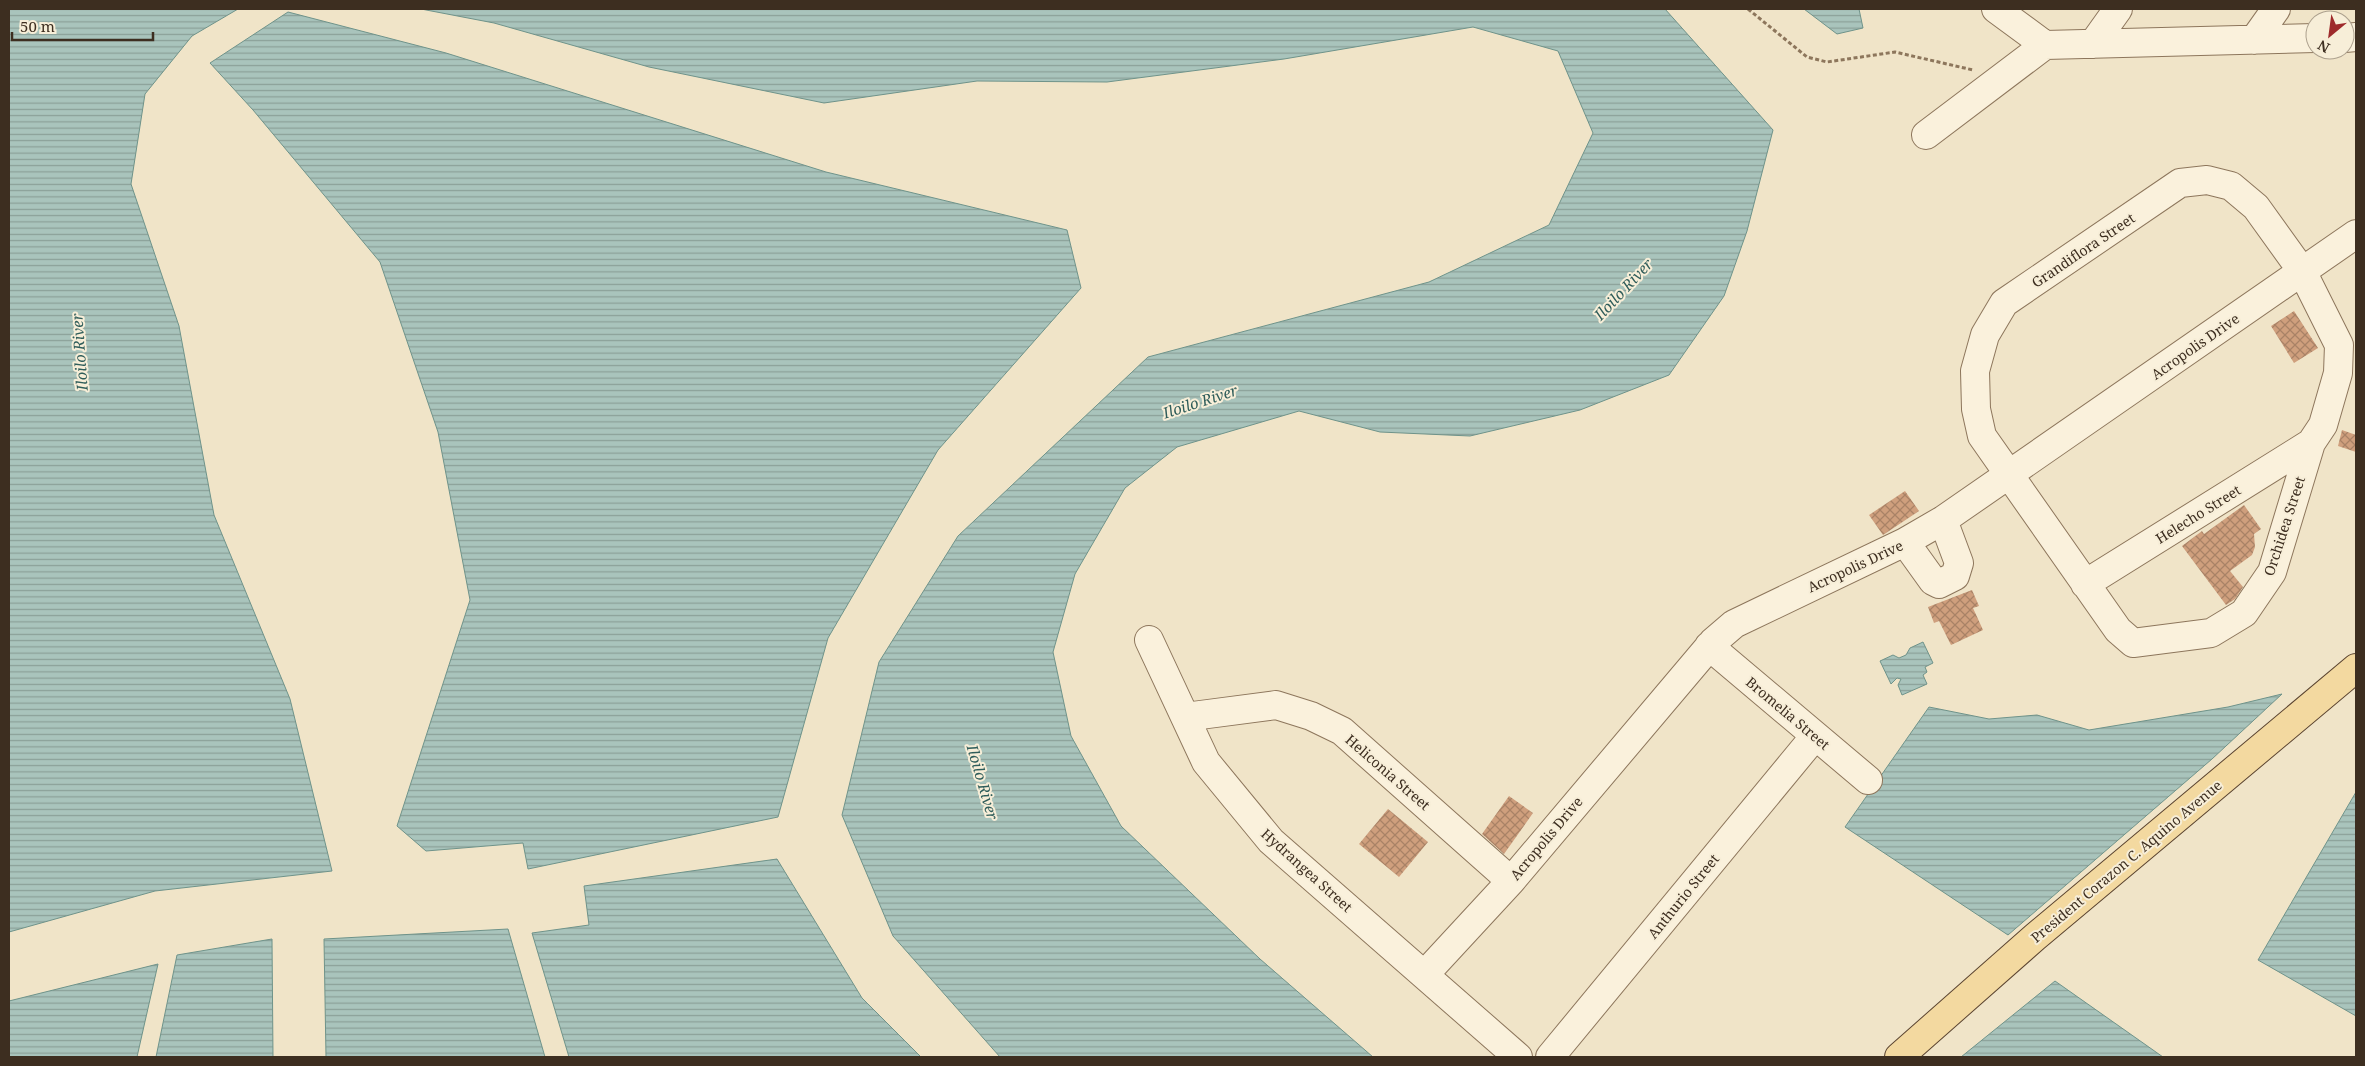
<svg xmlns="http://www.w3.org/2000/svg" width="2365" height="1066" font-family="'Noto Serif',serif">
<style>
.water{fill:url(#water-rules);stroke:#6f938a}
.building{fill:url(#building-cross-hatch)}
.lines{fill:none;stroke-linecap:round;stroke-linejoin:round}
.minor-casing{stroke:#8d765c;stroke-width:30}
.major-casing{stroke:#5b4430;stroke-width:30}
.path{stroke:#8d765c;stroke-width:3;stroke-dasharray:4 2.5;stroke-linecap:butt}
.minor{stroke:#faf1dc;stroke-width:28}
.major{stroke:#f3d9a0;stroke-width:28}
.labels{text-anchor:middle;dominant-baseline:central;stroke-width:4;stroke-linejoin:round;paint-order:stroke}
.street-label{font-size:14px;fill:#3d2e20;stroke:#f7eed8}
.water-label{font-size:15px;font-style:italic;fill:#2f5d5a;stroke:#f7eed8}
</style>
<defs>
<pattern id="water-rules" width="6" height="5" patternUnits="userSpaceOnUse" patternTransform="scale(1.25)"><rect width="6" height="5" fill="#a9c4bc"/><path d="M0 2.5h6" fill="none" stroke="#8ba098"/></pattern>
<pattern id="building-cross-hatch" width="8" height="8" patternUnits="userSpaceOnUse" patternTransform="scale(1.25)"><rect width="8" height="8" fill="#cf9f7d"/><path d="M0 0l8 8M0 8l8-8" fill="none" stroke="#a98266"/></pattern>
</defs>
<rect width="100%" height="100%" fill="#f0e4c8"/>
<path class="water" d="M9,9H238L192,36L145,94L131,184L179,326L214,515L290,699L332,871L155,891L9,932Z
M421,9H1665L1773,130L1747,231L1724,296L1669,375L1580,410L1470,436L1380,432L1299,411L1177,447L1125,488L1075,574L1053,652L1071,736L1121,826L1260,959L1373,1057H1000L893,936L842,815L879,662L958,536L1148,357L1429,282L1549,225L1593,133L1558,51L1473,27L1284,59L1107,82L977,81L824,103L649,67L494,23Z
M1804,9H1859L1863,28L1837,34Z
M288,12L446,53L826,172L1067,230L1081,288L938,450L828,638L778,817L528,869L523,843L426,851L397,826L470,600L438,432L380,262L253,110L210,63Z
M1923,642L1933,663L1925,667L1927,672L1923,675L1927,684L1902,695L1898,685L1901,679L1897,678L1891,684L1880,661L1893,655L1899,658L1906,655L1910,648Z
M2282,694L2212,759L2008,935L1845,827L1929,707L1989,719L2037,715L2089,730L2228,707Z
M2356,792V1016L2258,960Z
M777,859L862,998L921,1057H569L532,933L589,925L584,886Z
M508,929L545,1057H326L324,939Z
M272,939L273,1057H156L177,955Z
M158,964L137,1057H9V1001Z
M2055,981L2163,1057H1961Z"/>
<path class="building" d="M2294,311L2318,348L2294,363L2271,326Z
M2342,430L2356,435V452L2338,446Z
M1905,491L1919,511L1883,535L1869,515Z
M2244,505L2261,529L2254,534L2255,547L2252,555L2230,571L2243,587L2235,599L2226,605L2182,546L2202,531L2204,534Z
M1972,590L1979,606L1973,608L1983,630L1951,645L1939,621L1934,623L1928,607Z
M1509,796L1533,813L1504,854L1482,834Z
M1388,809L1428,842L1399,877L1359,844Z"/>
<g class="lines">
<g class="minor-casing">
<path id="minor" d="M1996,9L2045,45
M2345,38L2356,37
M2254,40L2276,9
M2093,44L2118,9
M1926,135L2045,45L2315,38
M2207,180L2231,186L2256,207L2302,271L2339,345L2338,373L2323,425L2311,443L2272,572L2244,613L2211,633L2133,643L2118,630L1982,436L1976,409L1975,371L1985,335L2004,303L2180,183Z
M1905,542L1933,581L1939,584L1955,576L1959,563L1943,520
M2085,584L2311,443
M1149,640L1206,762L1271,841L1518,1057
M1709,646L1868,780
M1185,717L1276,705L1311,716L1342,731L1511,881
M1425,974L1511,881L1713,642L1734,624L1905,542L1943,520L2356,234
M1550,1057L1815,736"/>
</g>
<g class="major-casing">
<path id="major" d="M1899,1057L2035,937L2356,668"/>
</g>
<path class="path" d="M1748,9L1807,57L1827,62L1895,52L1973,70"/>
<use href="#minor" class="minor"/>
<use href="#major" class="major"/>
</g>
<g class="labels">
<g class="street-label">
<text transform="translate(2083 250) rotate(-34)">Grandiflora Street</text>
<text transform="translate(2195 346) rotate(-35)">Acropolis Drive</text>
<text transform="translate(2198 514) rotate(-32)">Helecho Street</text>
<text transform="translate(2284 526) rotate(-72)">Orchidea Street</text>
<text transform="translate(1855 566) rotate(-25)">Acropolis Drive</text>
<text transform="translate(1788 713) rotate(40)">Bromelia Street</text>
<text transform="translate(1388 772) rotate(41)">Heliconia Street</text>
<text transform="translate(1546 838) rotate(-50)">Acropolis Drive</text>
<text transform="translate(2126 861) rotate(-40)">President Corazon C. Aquino Avenue</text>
<text transform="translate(1307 870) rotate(42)">Hydrangea Street</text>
<text transform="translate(1683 896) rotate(-51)">Anthurio Street</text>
</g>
<g class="water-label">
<text transform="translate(1623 289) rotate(-47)">Iloilo River</text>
<text transform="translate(79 352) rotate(-94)">Iloilo River</text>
<text transform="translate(1200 401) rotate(-18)">Iloilo River</text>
<text transform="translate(983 782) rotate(74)">Iloilo River</text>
</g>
</g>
<rect width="2365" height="1066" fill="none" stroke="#3d2e20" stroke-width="20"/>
<g transform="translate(2330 35) rotate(209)"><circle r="24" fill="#f7eed8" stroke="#ada18e"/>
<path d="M0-4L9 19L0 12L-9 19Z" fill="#9e2a2b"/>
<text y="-8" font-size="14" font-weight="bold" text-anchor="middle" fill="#3d2e20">N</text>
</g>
<path d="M12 32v8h141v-8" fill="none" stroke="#3d2e20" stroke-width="2.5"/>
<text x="20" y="32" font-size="15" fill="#3d2e20" stroke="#f7eed8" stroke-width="4" paint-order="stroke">50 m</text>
</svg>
